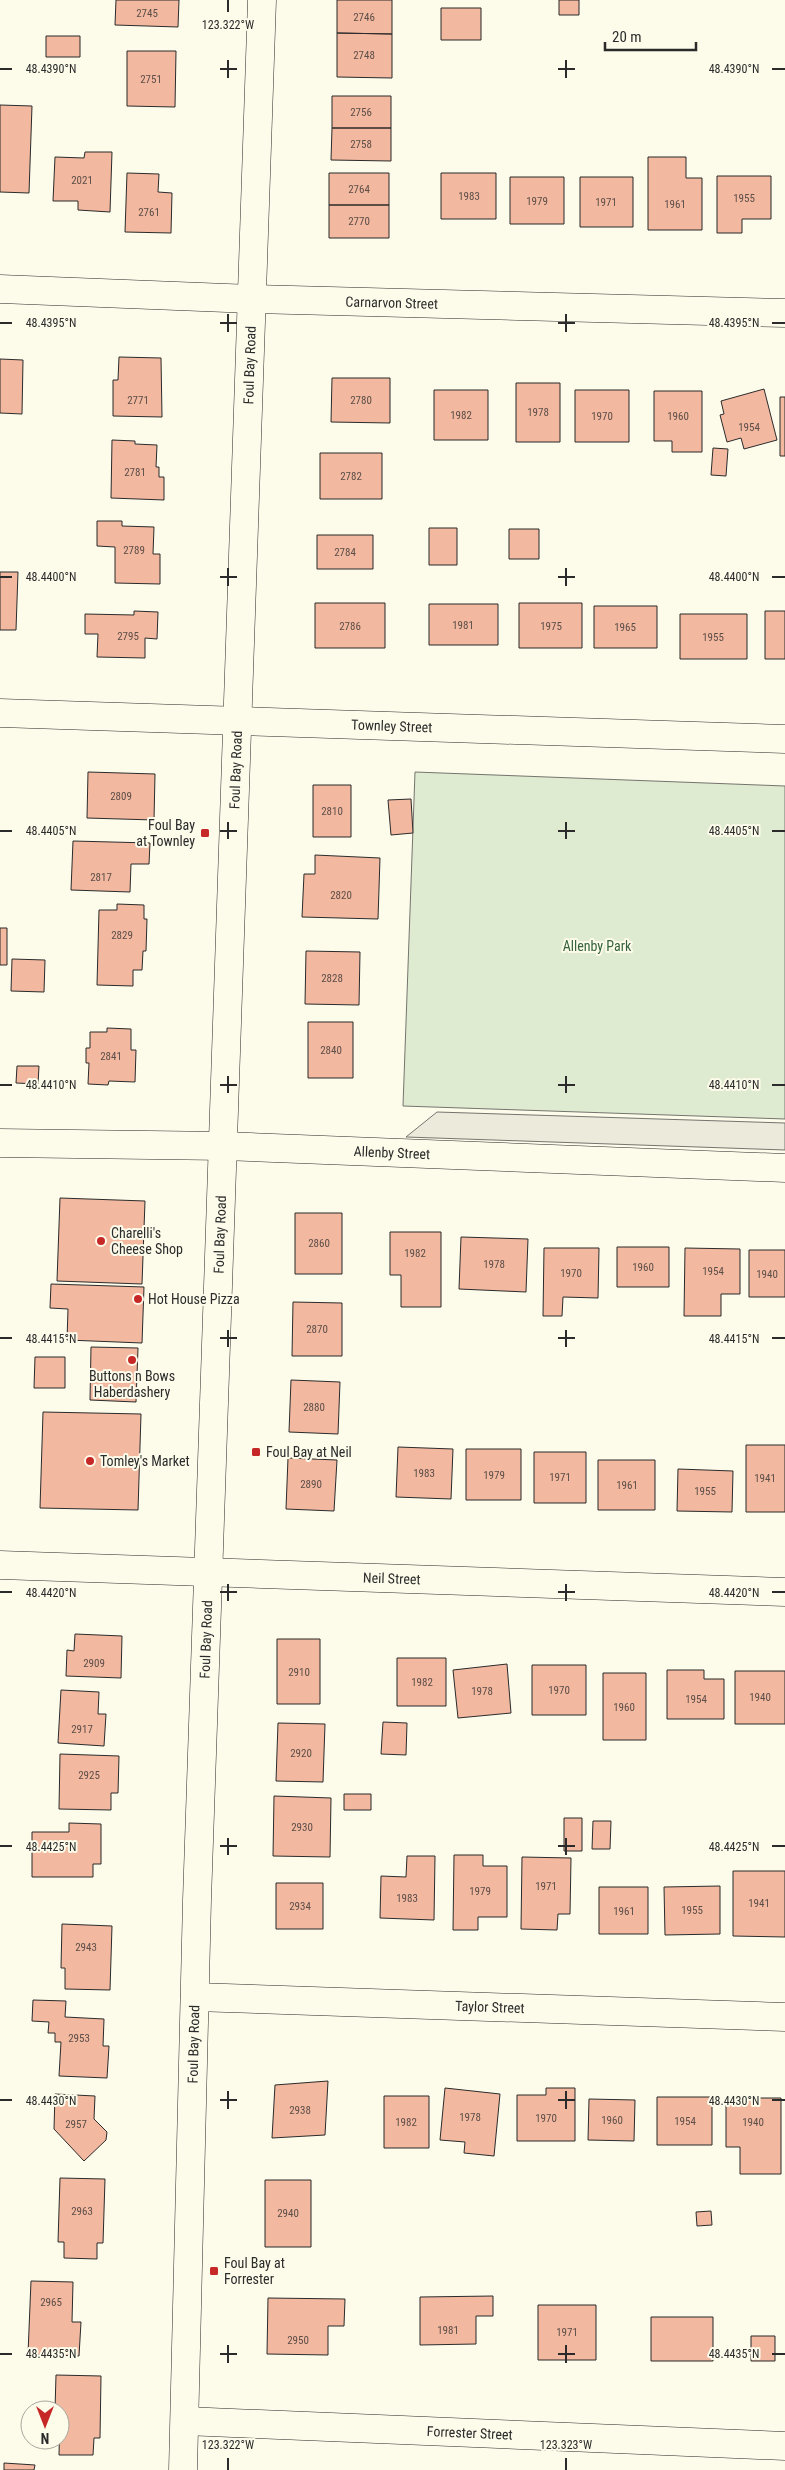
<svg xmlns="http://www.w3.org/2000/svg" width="785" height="2470" font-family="'Roboto Condensed',sans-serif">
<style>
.green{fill:#deebd1;stroke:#74746e}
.parking{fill:#eceadb;stroke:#74746e}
.building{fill:#f2b8a0;stroke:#2b2b2b}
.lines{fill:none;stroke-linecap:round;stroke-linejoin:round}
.street-casing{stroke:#2b2b2b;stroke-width:29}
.secondary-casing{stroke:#2b2b2b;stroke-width:29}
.street{stroke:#fdfbea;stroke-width:28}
.secondary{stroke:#fdfbea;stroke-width:28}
.ticks{fill:none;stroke:#2b2b2b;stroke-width:2}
.poi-dot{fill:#c62828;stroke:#fdfbea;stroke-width:2}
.labels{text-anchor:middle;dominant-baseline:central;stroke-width:4;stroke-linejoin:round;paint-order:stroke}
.number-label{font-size:11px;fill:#5d4e48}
.street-label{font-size:14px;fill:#2b2b2b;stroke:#fdfbea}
.poi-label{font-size:14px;fill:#2b2b2b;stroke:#fdfbea;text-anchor:start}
.park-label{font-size:14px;fill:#34623c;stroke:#fdfbea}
.ticks-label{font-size:12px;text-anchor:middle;fill:#2b2b2b;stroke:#fdfbea;stroke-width:4;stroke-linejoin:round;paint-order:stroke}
</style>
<rect width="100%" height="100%" fill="#fdfbea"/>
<path class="green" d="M415,772L785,786V1119L403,1106Z"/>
<path class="parking" d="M437,1112L785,1123V1150L406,1137Z"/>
<path class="building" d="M116,0H179L178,27L115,25Z
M337,0H392V34L337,33Z
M559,0H579V15H559Z
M441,8H481V40H441Z
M337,33L392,34V78L337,77Z
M46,36H80V57H46Z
M127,51H176L175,107L127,106Z
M332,96H391V128H332Z
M0,105L32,106L29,193L0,192Z
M332,128H391V161L331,160Z
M85,152H112L110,212L78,210V201H53L55,157L84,158Z
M648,157H686V178H702V230H648Z
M127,173L159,174L158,192L172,193L171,233L125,232Z
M329,173H389V205H329Z
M441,173H496V219H441Z
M717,176H771V219H742V233H717Z
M510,177H564V224H510Z
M580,177H633V227H580Z
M329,205H389V238H329Z
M119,357L161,358L162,417L113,416V380H118Z
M0,359L23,360L22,414L0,413Z
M332,378H390V423L331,422Z
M516,383H560V442H516Z
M764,389L777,440L744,449L741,438L727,442L720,415L724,414L721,401Z
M434,390H488V440H434Z
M575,390H629V442H575Z
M654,391H702V452H672V441H654Z
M780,397H785V456H780Z
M112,440L135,441V444L157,445L156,467H159V477H164V500L111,498Z
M713,448L728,449L726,476L711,475Z
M320,453H382V499H320Z
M97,521H122V526L154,527L153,554H160V584L115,583V547L97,546Z
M429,528H457V565H429Z
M509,529H539V559H509Z
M317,535H373V569H317Z
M0,572H18L16,630H0Z
M315,603H385V648H315Z
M519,603H582V648H519Z
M429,604H498V645H429Z
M594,606H657V648H594Z
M134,611L158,612L157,639L145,638V658L97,657L98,634H85V614L134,615Z
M765,611H785V659H765Z
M680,614H747V659H680Z
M88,772L155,774L154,820L87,818Z
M313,785H351V837H313Z
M411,799L413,833L391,835L388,800Z
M73,841L150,843L149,864H131L130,892L71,890Z
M315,855L380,858L378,919L302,917L304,874H315Z
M117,904L144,905V919H147L146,951H143L142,970H133V986L97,985L99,910H117Z
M0,928H7V965H0Z
M306,951L360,952L359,1005L305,1004Z
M12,959L45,960L44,992L11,991Z
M308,1022H353V1078H308Z
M107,1028L131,1029V1050H136L135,1082L109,1081L108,1085L88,1084L89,1063H86V1048H90V1032H107Z
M17,1066H39L38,1084L16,1083Z
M60,1198L145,1201L142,1284L57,1281Z
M295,1213H342V1274H295Z
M390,1232H441V1307H401V1275H390Z
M461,1237L528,1239L526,1292L459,1289Z
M617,1247H669V1287H617Z
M544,1248H599L598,1298L563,1297L562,1316H543Z
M685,1248L740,1249V1294H721V1316H684Z
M749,1250H785V1297H749Z
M51,1284L144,1287L142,1343L67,1340L68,1309L50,1308Z
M293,1302L342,1303V1356H292Z
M91,1347L138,1348L136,1402L90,1400Z
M35,1357H65V1388H34Z
M291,1380L340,1382L338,1434L289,1432Z
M43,1412L141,1414L138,1510L40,1508Z
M746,1445H785V1512H746Z
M398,1447L453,1449L451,1499L396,1497Z
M466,1449H521V1500H466Z
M534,1452H586V1503H534Z
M288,1458L337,1460L334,1511L286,1509Z
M598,1460H655V1510H598Z
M678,1469L733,1471L732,1512L677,1511Z
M75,1634L122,1636L121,1678L66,1676L67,1650L74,1651Z
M277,1639H320V1704H277Z
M397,1658H446V1706H397Z
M507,1664L511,1713L458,1718L453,1670Z
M532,1665H586V1715H532Z
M667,1670H704V1679H724V1719H667Z
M735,1671H785V1724H735Z
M603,1673H646V1740H603Z
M61,1690L99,1692L98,1714H106L104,1746L58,1743Z
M383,1722L407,1723L406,1755L381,1754Z
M278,1723L325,1724L323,1782L276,1781Z
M60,1754L119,1756L118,1793H111V1810L59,1809Z
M344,1794H371V1810H344Z
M274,1796L331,1798L330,1857L273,1856Z
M564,1818H582V1851H564Z
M593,1821H611L610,1849H592Z
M69,1823L101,1824V1864H93V1877H32V1832H69Z
M454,1855H483V1866H507V1917H478V1930H453Z
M407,1856H435L434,1920L380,1918L381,1876L406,1877Z
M522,1857L571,1858L570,1914H558L557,1930L521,1929Z
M733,1871H785V1937L733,1936Z
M276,1883H323V1929H276Z
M720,1886V1934L665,1935L664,1887Z
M599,1887H648V1934H599Z
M62,1924L112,1926L110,1990L65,1989V1968H61Z
M33,2000L66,2001L65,2017L104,2019L103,2046H109L107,2078L59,2076L61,2042H55V2033H48L49,2022L32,2021Z
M328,2081L325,2135L272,2138L275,2085Z
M445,2088L500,2094L494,2156L464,2153L465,2142L440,2140Z
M546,2088H575V2141H517V2095H546Z
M55,2094L95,2096L94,2119L107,2132L106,2140L84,2161L54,2129Z
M384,2096H429V2148H384Z
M657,2097H712V2145H657Z
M726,2098H781V2174H740V2147H726Z
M589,2099L635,2100L634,2141L588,2140Z
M60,2178L105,2179L103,2243H97V2259L64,2258V2242H58Z
M265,2180H311V2247H265Z
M711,2211L712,2225L697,2226L696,2212Z
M31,2281L73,2282L72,2322H81L79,2356L28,2354Z
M493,2296V2316H476V2344L420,2345V2297Z
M268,2298L345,2299L344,2326H328V2355L267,2354Z
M538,2305H596V2360H538Z
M651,2317H713V2361H651Z
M751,2336H775V2361H751Z
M56,2375L101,2376L100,2438H94L93,2455H59L60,2410H55Z
M4,2463L35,2465L34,2470H4Z"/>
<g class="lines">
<g class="street-casing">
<g id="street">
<path id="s1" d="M0,289L252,299L785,313"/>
<path id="s2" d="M0,713L785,739"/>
<path id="s3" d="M0,1143L224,1146L785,1168"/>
<path id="s4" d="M0,1565L785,1592"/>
<path id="s5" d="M195,1997L785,2017"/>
<path id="s6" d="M185,2421L785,2446"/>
</g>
</g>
<g class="secondary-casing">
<g id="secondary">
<path id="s7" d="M183,2470L197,1900L262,0"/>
</g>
</g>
<use href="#street" class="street"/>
<use href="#secondary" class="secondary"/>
</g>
<path class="ticks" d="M228,0V12M228,60V78M566,60V78M0,69H12M220,69H237M558,69H575M772,69H785M228,314V332M566,314V332M0,323H12M220,323H237M558,323H575M772,323H785M228,568V586M566,568V586M0,577H12M220,577H237M558,577H575M772,577H785M228,822V839M566,822V839M0,831H12M220,831H237M558,831H575M772,831H785M228,1076V1093M566,1076V1093M0,1085H12M220,1085H237M558,1085H575M772,1085H785M228,1330V1347M566,1330V1347M0,1338H12M220,1338H237M558,1338H575M772,1338H785M228,1584V1601M566,1584V1601M0,1592H12M220,1592H237M558,1592H575M772,1592H785M228,1838V1855M566,1838V1855M0,1846H12M220,1846H237M558,1846H575M772,1846H785M228,2091V2109M566,2091V2109M0,2100H12M220,2100H237M558,2100H575M772,2100H785M228,2345V2363M566,2345V2363M0,2354H12M220,2354H237M558,2354H575M772,2354H785M228,2458V2470M566,2458V2470"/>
<g class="poi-dot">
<rect x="200" y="828" width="10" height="10" rx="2.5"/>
<circle cx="101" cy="1241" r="5"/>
<circle cx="138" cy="1299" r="5"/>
<circle cx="132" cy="1360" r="5"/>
<rect x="251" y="1447" width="10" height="10" rx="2.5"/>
<circle cx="90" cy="1461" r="5"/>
<rect x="209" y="2266" width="10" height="10" rx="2.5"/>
</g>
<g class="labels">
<g class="number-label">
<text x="147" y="13">2745</text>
<text x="364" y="17">2746</text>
<text x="364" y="55">2748</text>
<text x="151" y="79">2751</text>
<text x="361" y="112">2756</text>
<text x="361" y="144">2758</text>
<text x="82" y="180">2021</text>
<text x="359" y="189">2764</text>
<text x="469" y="196">1983</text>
<text x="744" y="198">1955</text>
<text x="537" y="201">1979</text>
<text x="606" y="202">1971</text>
<text x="675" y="204">1961</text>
<text x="149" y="212">2761</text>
<text x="359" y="221">2770</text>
<text x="138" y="400">2771</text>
<text x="361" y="400">2780</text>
<text x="538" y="412">1978</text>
<text x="461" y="415">1982</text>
<text x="602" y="416">1970</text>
<text x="678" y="416">1960</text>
<text x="749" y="427">1954</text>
<text x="135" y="472">2781</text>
<text x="351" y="476">2782</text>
<text x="134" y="550">2789</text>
<text x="345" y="552">2784</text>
<text x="463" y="625">1981</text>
<text x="350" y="626">2786</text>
<text x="551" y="626">1975</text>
<text x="625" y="627">1965</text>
<text x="128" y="636">2795</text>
<text x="713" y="637">1955</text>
<text x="121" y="796">2809</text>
<text x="332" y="811">2810</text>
<text x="101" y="877">2817</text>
<text x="341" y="895">2820</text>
<text x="122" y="935">2829</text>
<text x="332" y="978">2828</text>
<text x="331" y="1050">2840</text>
<text x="111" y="1056">2841</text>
<text x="319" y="1243">2860</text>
<text x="415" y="1253">1982</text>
<text x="494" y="1264">1978</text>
<text x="643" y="1267">1960</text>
<text x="713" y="1271">1954</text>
<text x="571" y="1273">1970</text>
<text x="767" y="1274">1940</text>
<text x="317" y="1329">2870</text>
<text x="314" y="1407">2880</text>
<text x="424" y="1473">1983</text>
<text x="494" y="1475">1979</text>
<text x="560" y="1477">1971</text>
<text x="765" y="1478">1941</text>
<text x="311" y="1484">2890</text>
<text x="627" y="1485">1961</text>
<text x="705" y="1491">1955</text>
<text x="94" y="1663">2909</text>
<text x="299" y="1672">2910</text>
<text x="422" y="1682">1982</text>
<text x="559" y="1690">1970</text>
<text x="482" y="1691">1978</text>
<text x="760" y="1697">1940</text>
<text x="696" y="1699">1954</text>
<text x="624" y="1707">1960</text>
<text x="82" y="1729">2917</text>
<text x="301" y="1753">2920</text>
<text x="89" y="1775">2925</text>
<text x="302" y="1827">2930</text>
<text x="546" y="1886">1971</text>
<text x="480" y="1891">1979</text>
<text x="407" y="1898">1983</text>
<text x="759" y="1903">1941</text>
<text x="300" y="1906">2934</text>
<text x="692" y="1910">1955</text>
<text x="624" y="1911">1961</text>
<text x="86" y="1947">2943</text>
<text x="79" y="2038">2953</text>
<text x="300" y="2110">2938</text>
<text x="470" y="2117">1978</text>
<text x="546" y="2118">1970</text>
<text x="612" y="2120">1960</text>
<text x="685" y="2121">1954</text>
<text x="406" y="2122">1982</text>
<text x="753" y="2122">1940</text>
<text x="76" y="2124">2957</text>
<text x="82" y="2211">2963</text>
<text x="288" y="2213">2940</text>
<text x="51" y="2302">2965</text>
<text x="448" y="2330">1981</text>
<text x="567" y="2332">1971</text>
<text x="298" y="2340">2950</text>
</g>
<g class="street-label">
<text stroke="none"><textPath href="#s1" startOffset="392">Carnarvon Street</textPath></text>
<text stroke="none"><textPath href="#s7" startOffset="2106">Foul Bay Road</textPath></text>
<text stroke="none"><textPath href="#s2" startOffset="392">Townley Street</textPath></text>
<text stroke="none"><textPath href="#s7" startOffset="1701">Foul Bay Road</textPath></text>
<text stroke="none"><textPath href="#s3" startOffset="392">Allenby Street</textPath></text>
<text stroke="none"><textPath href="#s7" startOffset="1236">Foul Bay Road</textPath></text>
<text stroke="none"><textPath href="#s4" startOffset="392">Neil Street</textPath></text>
<text stroke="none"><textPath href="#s7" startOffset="831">Foul Bay Road</textPath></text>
<text stroke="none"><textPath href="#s5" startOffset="295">Taylor Street</textPath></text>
<text stroke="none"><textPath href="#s7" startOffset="426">Foul Bay Road</textPath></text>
<text stroke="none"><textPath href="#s6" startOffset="285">Forrester Street</textPath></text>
</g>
<g class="poi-label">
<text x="195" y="825" text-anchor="end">Foul Bay<tspan x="195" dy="16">at Townley</tspan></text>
<text x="111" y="1233">Charelli's<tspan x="111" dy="16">Cheese Shop</tspan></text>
<text x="148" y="1299">Hot House Pizza</text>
<text x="132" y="1376" text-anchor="middle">Buttons n Bows<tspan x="132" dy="16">Haberdashery</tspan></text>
<text x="266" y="1452">Foul Bay at Neil</text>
<text x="100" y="1461">Tomley's Market</text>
<text x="224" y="2263">Foul Bay at<tspan x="224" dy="16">Forrester</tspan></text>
</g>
<g class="park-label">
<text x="597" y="946">Allenby Park</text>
</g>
</g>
<g class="ticks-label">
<text x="228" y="29">123.322°W</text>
<text x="734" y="73">48.4390°N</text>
<text x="51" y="73">48.4390°N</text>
<text x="734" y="327">48.4395°N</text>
<text x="51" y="327">48.4395°N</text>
<text x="734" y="581">48.4400°N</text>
<text x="51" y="581">48.4400°N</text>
<text x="51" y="835">48.4405°N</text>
<text x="734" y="835">48.4405°N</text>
<text x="51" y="1089">48.4410°N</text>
<text x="734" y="1089">48.4410°N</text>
<text x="51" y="1343">48.4415°N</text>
<text x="734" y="1343">48.4415°N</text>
<text x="51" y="1597">48.4420°N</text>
<text x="734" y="1597">48.4420°N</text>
<text x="51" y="1851">48.4425°N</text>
<text x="734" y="1851">48.4425°N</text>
<text x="51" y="2105">48.4430°N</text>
<text x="734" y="2105">48.4430°N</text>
<text x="51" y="2358">48.4435°N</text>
<text x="734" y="2358">48.4435°N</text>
<text x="228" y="2449">123.322°W</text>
<text x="566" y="2449">123.323°W</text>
</g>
<g transform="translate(45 2425) rotate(180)"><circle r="24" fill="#fdfbea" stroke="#a9a89e"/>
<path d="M0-4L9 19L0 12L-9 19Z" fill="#c62828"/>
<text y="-8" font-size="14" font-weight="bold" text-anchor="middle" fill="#2b2b2b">N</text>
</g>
<path d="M605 42v8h91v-8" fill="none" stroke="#2b2b2b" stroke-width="2.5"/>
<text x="612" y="42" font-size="15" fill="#2b2b2b" stroke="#fdfbea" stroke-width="4" paint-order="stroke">20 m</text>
</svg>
